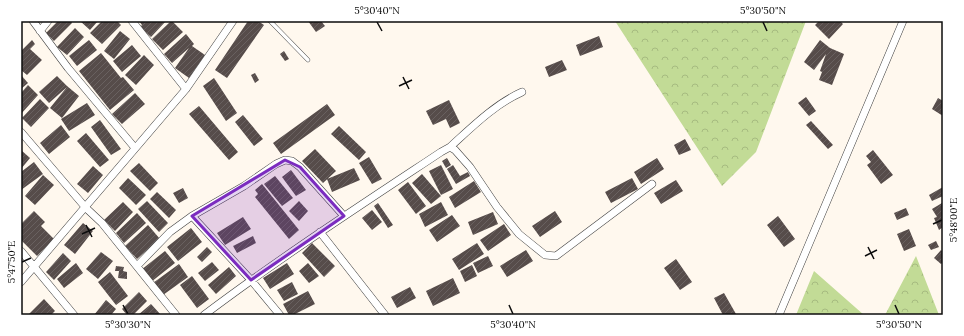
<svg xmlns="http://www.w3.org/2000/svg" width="964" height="336" font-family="Lora,serif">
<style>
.forest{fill:url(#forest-crowns)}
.building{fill:url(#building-hatch)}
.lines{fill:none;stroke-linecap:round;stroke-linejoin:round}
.service-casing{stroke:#404040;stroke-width:4.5}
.minor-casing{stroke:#404040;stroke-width:8}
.service{stroke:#fff;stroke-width:3.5}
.minor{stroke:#fff;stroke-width:7}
.marked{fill:#7b2cbf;fill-opacity:0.2;stroke:#7b2cbf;stroke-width:3;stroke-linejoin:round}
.ticks{fill:none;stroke:#0d0d0d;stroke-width:1.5}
.neatline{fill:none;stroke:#0d0d0d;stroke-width:1.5}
.ticks-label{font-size:10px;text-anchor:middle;fill:#0d0d0d}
</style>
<defs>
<pattern id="forest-crowns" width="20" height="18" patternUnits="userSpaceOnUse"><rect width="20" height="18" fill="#c2db96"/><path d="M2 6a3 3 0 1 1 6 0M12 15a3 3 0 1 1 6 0" fill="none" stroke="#a6bb80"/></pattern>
<pattern id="building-hatch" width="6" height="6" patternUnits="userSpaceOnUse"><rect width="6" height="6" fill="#564c4a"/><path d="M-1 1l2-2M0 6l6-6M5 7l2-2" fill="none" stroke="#696160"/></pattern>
</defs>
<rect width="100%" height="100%" fill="#fff8ee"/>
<path class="forest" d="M615,21H806L756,152L722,186Z
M916,256L939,315H885Z
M814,271L864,315H796Z"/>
<path class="building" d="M58,21H71L72,23L54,41L46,33Z
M80,21H98L90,30Z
M102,21H117L121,25L102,44L90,33Z
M139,21H166L151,37L140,27L142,25Z
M171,21H172L183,32L163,50L152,39Z
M248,21H258L264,25L227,78L215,70Z
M308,21H321L325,26L316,32Z
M819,21H840L843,24L829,39L815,25Z
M75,28L84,37L67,55L57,47Z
M120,31L130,39L114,59L104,51Z
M186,34L194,44L192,46L205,55L189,78L175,68L189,48L172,63L164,54Z
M599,36L603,47L580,56L576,45Z
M32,40L35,44L30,49L42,60L27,75L21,70V51Z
M89,40L97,50L77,66L69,56Z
M820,40L830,48L844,54L832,85L819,80L822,72L820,71L826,54L814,70L804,62Z
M132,45L141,56L122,72L113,61Z
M284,51L289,59L285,61L280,54Z
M101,53L121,78L123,77L134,90L110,110L79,71Z
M144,55L154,65L136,85L125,75Z
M562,60L567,70L549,77L545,67Z
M255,73L259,80L255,83L251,75Z
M21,75L28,83L21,89Z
M57,76L67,86L79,96L62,118L50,108L67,87L49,103L39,92Z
M214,78L237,113L226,121L203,86Z
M28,85L38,95L21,114V93Z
M135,93L145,104L122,124L112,114Z
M806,97L816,111L809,116L798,103Z
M938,98L943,101V116L932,109Z
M40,99L49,108L31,127L22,118Z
M449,100L460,123L450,128L446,119L433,125L426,111Z
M87,103L95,115L69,131L61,119Z
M327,104L335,115L281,154L273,143Z
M199,106L238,152L229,160L189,114Z
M243,115L263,139L254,146L235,122Z
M100,120L121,149L111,155L91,127Z
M811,121L833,145L828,149L806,125Z
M61,125L70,137L49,154L40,143Z
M339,126L366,152L359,160L331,134Z
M86,133L109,160L100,167L77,141Z
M685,139L691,150L679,155L674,145Z
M315,149L336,171L323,183L302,161Z
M21,150L30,158L21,169Z
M873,150L893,175L881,184L867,165L871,162L866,156Z
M369,157L382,179L372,184L359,163Z
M447,158L451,165L446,168L442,161Z
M657,158L664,169L641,184L634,172Z
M34,162L43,174L21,190V172Z
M139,163L158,183L150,191L130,171Z
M441,165L453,189L441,195L429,171Z
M453,165L460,176L468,172L470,176L456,184L447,169Z
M93,166L103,175L88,193L77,184Z
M354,168L360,180L332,192L327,179Z
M291,170L306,190L296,196L282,177Z
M422,174L441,196L431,204L412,183Z
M43,175L54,185L35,205L25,196Z
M275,176L293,198L282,206L264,184Z
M128,178L146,195L136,205L119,188Z
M632,178L638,189L611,203L605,192Z
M676,180L683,191L661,204L654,193Z
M474,181L481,192L455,208L449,197Z
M408,182L426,206L416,214L398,190Z
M262,184L299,230L289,239L255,197L258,194L255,190Z
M943,187V196L932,201L929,195Z
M183,188L188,198L179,203L173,193Z
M157,192L176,210L169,218L150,199Z
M147,201L168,223L159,232L138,209Z
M299,201L308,211L299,221L289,211Z
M123,202L133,212L115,231L104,220Z
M441,202L448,215L425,227L419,214Z
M378,203L393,225L388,228L374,206Z
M942,203L943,227L939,230L934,218L937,217L932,209Z
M906,208L909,215L897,220L894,213Z
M372,210L382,222L372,230L362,218Z
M34,211L45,222L41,226L54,239L37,256L21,240V224Z
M555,211L562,222L540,237L532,226Z
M493,212L498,224L473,235L468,222Z
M137,213L146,223L124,243L116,233Z
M452,215L460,226L437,242L429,230Z
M778,216L795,239L784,247L767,225Z
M243,217L251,229L225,245L217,233Z
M83,223L93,231L75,254L64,245Z
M504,224L511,235L488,251L480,240Z
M148,225L160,239L137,259L125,246Z
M191,228L202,242L178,261L167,247Z
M909,229L916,246L904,251L897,234Z
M253,236L256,243L237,253L233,246Z
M936,241L939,247L931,250L928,245Z
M312,243L335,266L324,277L302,253Z
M477,243L484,254L459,270L452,259Z
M207,247L212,252L202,262L197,257Z
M526,250L533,261L507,277L500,266Z
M941,250L943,252V262L941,264L934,258Z
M165,251L175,263L151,282L141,270Z
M101,252L113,261L98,279L86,269Z
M63,253L71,261L54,280L46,272Z
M488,256L493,266L478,273L473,263Z
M676,259L692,282L680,290L664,268Z
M212,262L219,270L205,281L198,273Z
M76,263L83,273L64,288L57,279Z
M287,263L294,274L270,289L263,278Z
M308,263L319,276L309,283L299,271Z
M179,264L188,277L163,295L153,283Z
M472,265L477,276L465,282L460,271Z
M116,266L124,267L123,271L127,272V279L118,278L119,271H115Z
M229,267L236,276L216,294L208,285Z
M110,272L128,296L116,305L98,282Z
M192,276L209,299L197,308L180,285Z
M453,278L460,293L433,306L426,291Z
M292,282L298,294L284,301L277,290Z
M410,287L416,298L397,308L391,297Z
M308,291L315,304L293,315H289L283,304Z
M139,292L147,301L133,315H127L122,309Z
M724,293L736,314L735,315H723L714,298Z
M44,299L55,311L51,315H28Z
M106,300L116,309L111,315H94Z
M151,304L161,315H138Z"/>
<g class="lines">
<g class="service-casing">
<path id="service" d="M270,21L308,60"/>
</g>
<g class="minor-casing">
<path id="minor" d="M33,21L68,68L135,148
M132,21L186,89
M40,31L48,21
M21,132L86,208L102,223L176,315
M450,147C472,127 495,104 522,92
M192,216L251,280L280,315
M320,232L385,315
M21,251L74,315
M137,266L170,232L192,216L244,186L276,164L285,160L292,161L300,167L344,216
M21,282L186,89L233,21
M204,315C281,257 361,205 441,152L450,147L455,150L470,167L497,207L519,234L545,255L556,256L652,184
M779,315L903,21"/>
</g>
<use href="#service" class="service"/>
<use href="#minor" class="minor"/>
</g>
<path class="marked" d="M285,160L300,167L344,216L251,280L192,216Z"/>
<path class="ticks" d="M377,22L382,31M763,22L767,31M403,77L409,89M399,86L412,80M933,224L942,220M86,225L92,237M82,234L95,228M868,247L874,259M865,256L877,250M22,262L31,258M123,305L128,314M509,305L513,314M895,305L899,314"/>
<rect width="964" height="336" fill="none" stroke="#ffffff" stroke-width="44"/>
<rect x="22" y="22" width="920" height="292" class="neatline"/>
<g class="ticks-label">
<text x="377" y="14">5°30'40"N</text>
<text x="763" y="14">5°30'50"N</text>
<text transform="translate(953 220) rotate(-90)" y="4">5°48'00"E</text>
<text transform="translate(11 262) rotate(-90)" y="4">5°47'50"E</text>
<text x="128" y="328">5°30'30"N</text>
<text x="513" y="328">5°30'40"N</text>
<text x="899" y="328">5°30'50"N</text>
</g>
</svg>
